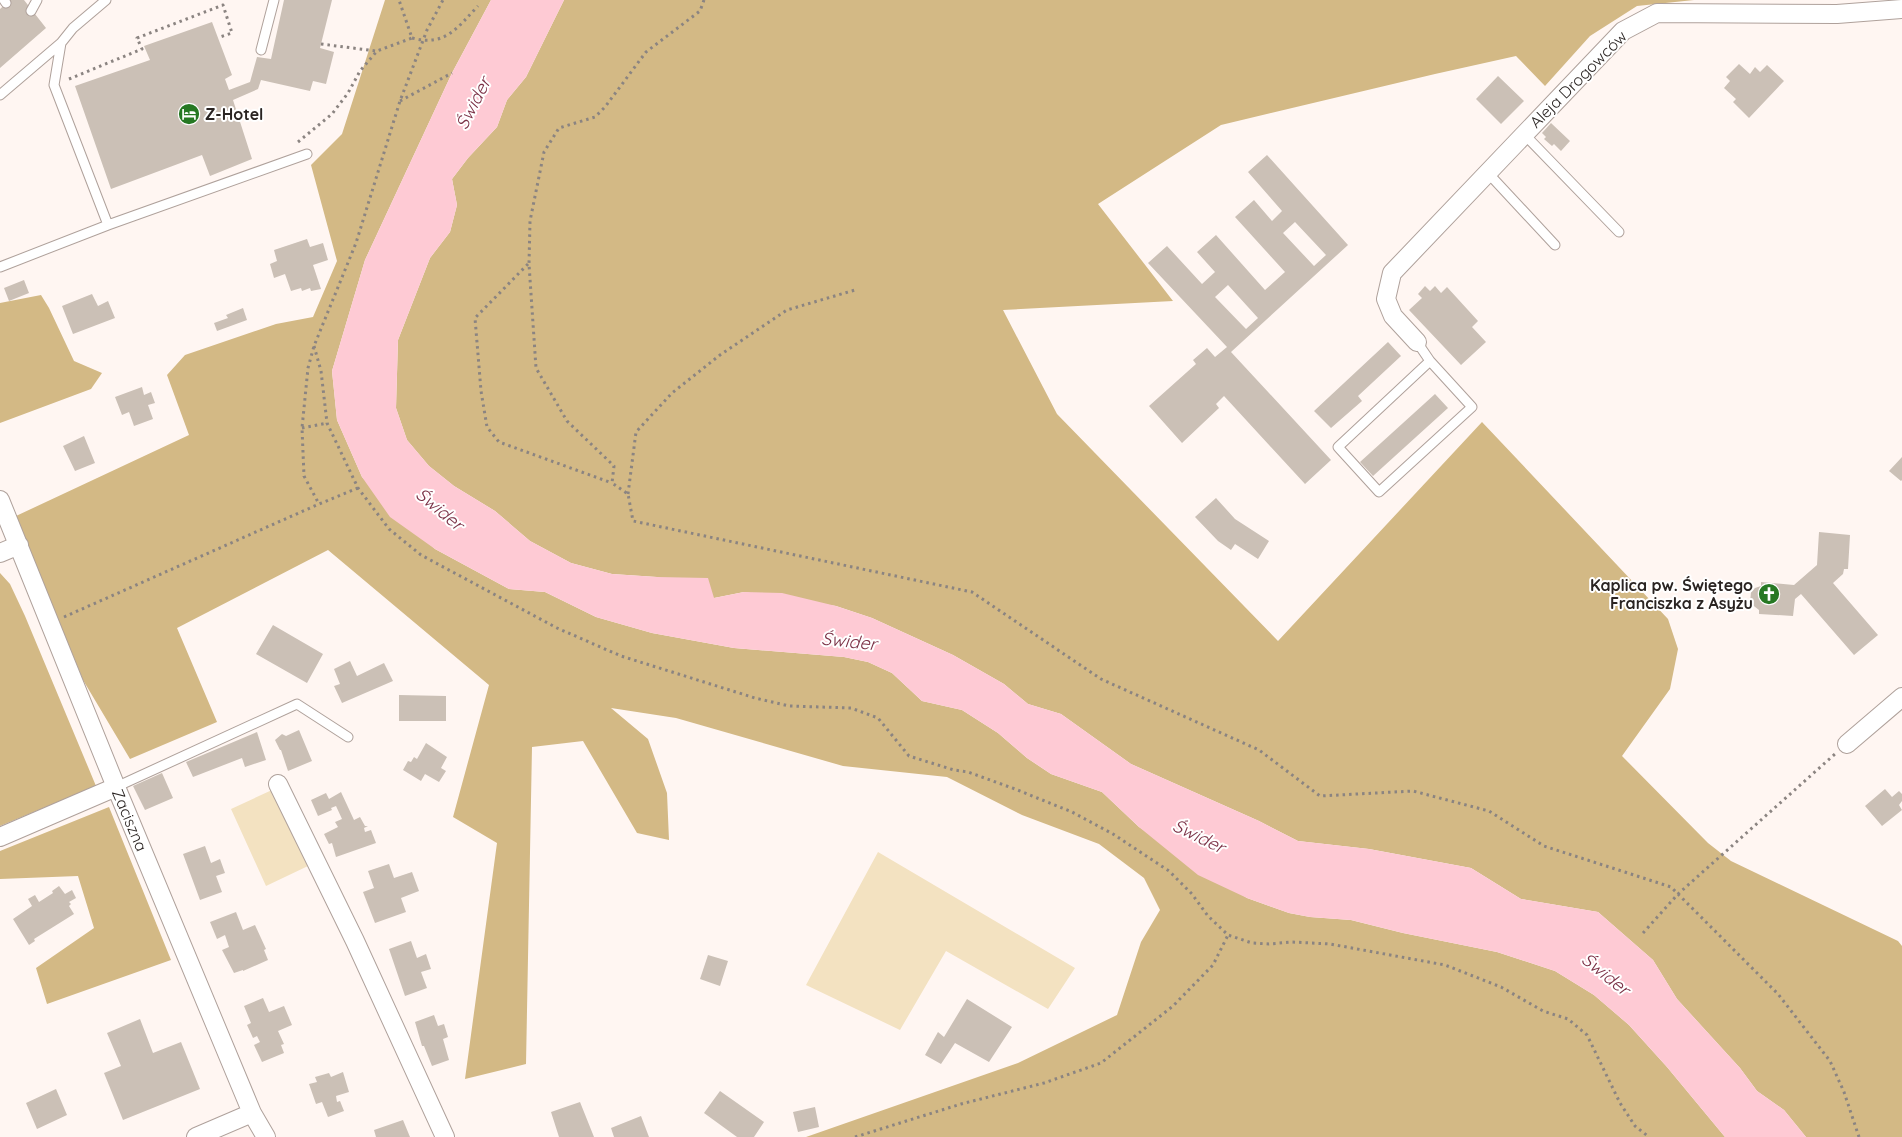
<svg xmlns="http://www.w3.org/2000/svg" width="1902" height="1137" font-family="Quicksand,sans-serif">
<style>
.green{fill:#f3e2c1}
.forest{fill:#d3b985}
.water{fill:#fecad4}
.building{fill:#cbc0b6;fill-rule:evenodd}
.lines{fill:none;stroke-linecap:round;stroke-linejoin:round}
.service-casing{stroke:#afa19b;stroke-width:11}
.minor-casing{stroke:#afa19b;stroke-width:20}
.path{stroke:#8b8481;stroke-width:3;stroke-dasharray:2.5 4;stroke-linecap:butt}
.service{stroke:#fff;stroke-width:9}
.minor{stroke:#fff;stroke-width:18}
.labels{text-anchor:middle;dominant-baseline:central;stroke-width:4;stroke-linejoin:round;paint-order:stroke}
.street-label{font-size:16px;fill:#2a2422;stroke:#fff}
.poi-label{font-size:16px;font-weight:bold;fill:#2a2422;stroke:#fff;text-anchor:start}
.water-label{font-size:18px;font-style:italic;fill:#7b3146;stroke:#fff}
</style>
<rect width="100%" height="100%" fill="#fff6f2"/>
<path class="green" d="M272,790L308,866L266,886L231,809Z
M878,852L1075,968L1048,1009L946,951L900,1030L806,985Z"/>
<path class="forest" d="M385,0H491L452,73L365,260L332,371L337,420L362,477L435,549L509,589L545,592L596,617L652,633L734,648L844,657L868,662L892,673L922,701L962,710L998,733L1027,758L1051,774L1102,792L1139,827L1247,898L1289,913L1310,917L1351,920L1403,933L1497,952L1555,971L1594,995L1629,1025L1667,1067L1725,1137H806L1018,1063L1117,1015L1141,942L1160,910L1144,878L1099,844L1022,815L947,777L843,766L676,718L611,708L648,739L667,793L669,840L637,833L583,741L532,747L526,1064L465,1079L497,843L453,817L489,685L328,550L177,628L217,722L130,759L83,680L16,516L189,435L167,375L185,355L276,324L313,317L337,261L311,165L342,134Z
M564,0H1694L1637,6L1590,36L1545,86L1516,56L1435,74L1221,125L1098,204L1173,301L1003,310L1057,414L1278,641L1482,422L1668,619L1678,649L1670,689L1622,756L1708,843L1731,861L1898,941L1902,946V1137H1806L1784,1110L1757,1091L1740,1068L1677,999L1653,960L1598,912L1521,899L1471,868L1369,849L1298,841L1259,821L1131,764L1061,714L1028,704L1004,684L953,655L872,618L836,606L744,592L714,598L657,577L612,574L571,563L530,541L495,511L454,486L429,466L407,440L396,408L398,340L430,258L450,232L457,205L452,179L468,158L497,127L507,100L526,77Z
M41,295L49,308L74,361L102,373L91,389L0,423V303Z
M0,573L10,584L25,616L96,786L0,826Z
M109,807L171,960L47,1004L36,968L94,928L78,876L0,879V851Z"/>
<path class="water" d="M491,0H564L526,77L507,100L497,127L468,158L452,179L457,205L450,232L430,258L398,340L396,408L407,440L429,466L454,486L495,511L530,541L571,563L612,574L657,577L708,578L714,598L744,592L782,593L836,606L872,618L953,655L1004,684L1028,704L1061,714L1131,764L1259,821L1298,841L1369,849L1471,868L1521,899L1598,912L1653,960L1677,999L1740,1068L1757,1091L1784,1110L1806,1137H1725L1667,1067L1629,1025L1594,995L1555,971L1497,952L1403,933L1351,920L1310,917L1289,913L1247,898L1198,875L1139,827L1102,792L1051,774L1027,758L998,733L962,710L922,701L892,673L868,662L844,657L734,648L652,633L596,617L545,592L509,589L435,549L390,517L362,477L337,420L332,371L365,260L452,73Z"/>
<path class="building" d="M10,0H24L46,28L0,68V9Z
M284,0H332L320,48L334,52L326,84L313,81L310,91L261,80L258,89L233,100L252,159L210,176L202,155L111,189L75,86L150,60L144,46L212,22L232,75L225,79L229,90L250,82L257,57L271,59Z
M1739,64L1750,74L1755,67L1760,72L1767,65L1784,81L1749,118L1733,102L1736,99L1724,88L1730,81L1726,77Z
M1498,76L1524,101L1501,124L1476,99Z
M1551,123L1570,141L1561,151L1554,144L1552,146L1544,139L1546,137L1542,133Z
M1267,155L1348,245L1231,352L1331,460L1305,484L1224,396L1216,404L1219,408L1182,443L1149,406L1196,364L1193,360L1207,348L1215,357L1227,347L1148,263L1167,246L1202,284L1215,272L1197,252L1216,235L1265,290L1285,272L1235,217L1254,200L1272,221L1282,211L1248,172ZM1295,222L1326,255L1314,266L1283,233ZM1228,285L1258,318L1246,329L1215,297Z
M307,239L310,247L323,243L328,260L313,265L321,289L311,291L310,288L302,291L301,288L291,291L285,274L274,278L270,264L277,261L274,250Z
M24,280L29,293L9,301L4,288Z
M1425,286L1430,291L1435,286L1441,293L1447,287L1478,321L1472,327L1486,342L1461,365L1409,310L1422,298L1418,294Z
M92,294L98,306L108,301L115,318L73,334L62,306Z
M243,308L247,320L217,331L214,323L228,318L226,315Z
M1388,342L1401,356L1358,396L1362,401L1331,428L1314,411Z
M142,387L144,395L151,392L155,403L148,405L153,419L134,426L129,412L122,415L115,397Z
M1435,394L1448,408L1373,476L1360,462Z
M84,436L95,463L75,471L63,446Z
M1902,457V480L1901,481L1889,471Z
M1216,498L1235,519L1269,541L1258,559L1235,544L1231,550L1218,541L1195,517Z
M1819,532L1850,535L1848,569H1844L1843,574L1833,583L1878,635L1854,655L1801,594L1795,599L1793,616L1759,614V610L1750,603L1751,592L1755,588L1761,586V582L1794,585L1817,565Z
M273,625L323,654L307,683L256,654Z
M350,661L357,676L384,663L393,681L342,703L334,686L340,684L334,669Z
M399,695L446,696V721H399Z
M299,730L312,761L288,771L281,750H280L275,740L282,734L286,736Z
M257,732L266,760L245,767L242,758L193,777L186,762Z
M426,743L447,757L441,768L446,771L439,782L425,774L421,781L403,770L408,761L411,762L414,757L417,759Z
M162,773L173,798L145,810L133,786Z
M1885,789L1892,797L1899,791L1902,794V801L1899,805L1902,810L1882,826L1865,806Z
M341,792L354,820L360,817L365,826H368L364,828L365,832L371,830L376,843L336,857L332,843L329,844L324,834L338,827L335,822L342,819L336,806L331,808L332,810L318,816L311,800L326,793L329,799Z
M205,846L211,863L220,859L225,873L216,876L222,892L200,900L183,854Z
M389,864L394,878L412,872L419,891L401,898L406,912L375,923L363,892L374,888L368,871Z
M59,886L65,894L72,890L76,898L69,902L71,904L69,906L74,914L34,939L35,941L29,945L13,919L32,906L28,899L35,895L39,902L53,893L52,891Z
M236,912L243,930L255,925L266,949L264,950L268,960L243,971V970L234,973L222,950L229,947L225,935L217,939L210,922Z
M411,941L417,958L426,954L431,969L421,972L427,988L405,996L389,949Z
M708,955L728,961L720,986L700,979Z
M263,998L269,1012L284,1006L292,1025L278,1031L284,1044L281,1045L284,1053L262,1062L254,1045L260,1042L257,1036L253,1038L247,1025L251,1023L244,1006Z
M967,999L1012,1027L989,1062L955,1043L941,1064L925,1055L938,1032L944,1037Z
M434,1015L438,1026L444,1024L448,1037L443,1039L449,1060L432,1066L424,1046H422L415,1022Z
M140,1019L153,1053L181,1042L200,1089L123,1120L104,1073L121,1066L107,1033Z
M343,1072L349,1092L336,1096L337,1102L340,1101L344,1111L328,1117L322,1102L316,1104L309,1084L317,1082L315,1077L329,1073L331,1077Z
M56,1089L67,1115L37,1129L26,1103Z
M720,1091L764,1122L754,1137H737L704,1113Z
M580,1102L594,1137H559L551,1112Z
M815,1107L819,1127L798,1132L793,1112Z
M641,1116L649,1137H614L611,1128Z
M403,1120L410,1137H376L374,1130Z"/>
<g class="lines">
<g class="service-casing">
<path id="service" d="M4,0L6,3
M106,0L73,28L61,43L54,85L108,225
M31,11L37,0
M261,50L274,0
M0,95L61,43
M1524,134L1619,232
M1488,173L1555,245
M0,267L108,225L307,154
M1417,342L1430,361
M1430,361L1472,407L1379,492L1338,447Z
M116,787L297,704L348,737"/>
</g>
<g class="minor-casing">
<path id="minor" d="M1417,342L1393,316L1386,299L1392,273L1623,31L1657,13L1837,14L1902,9
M0,500L116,787L252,1113L266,1137
M0,553L19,545
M1847,744L1902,697
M278,784L355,941L445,1137
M0,837L116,787
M196,1137L252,1113"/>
</g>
<path class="path" d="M704,0L700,11L646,52L605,107L595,117L559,128L544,152L530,221L529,264L536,368L567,421L614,466L612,483L628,494L633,521L972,592L1101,679L1259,750L1320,796L1413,791L1489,811L1544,846L1671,887L1778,994L1830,1061L1844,1092L1859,1137
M412,38C445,47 457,28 478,6
M321,44L376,51
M69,79L142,49L137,38L223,5L232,33L220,37
M400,101L452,73
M298,142L332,114L348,93L360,71L377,51L412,38L399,0
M528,264L475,318L481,391L487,427L499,442L612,483
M314,346L321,371L327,423L358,488L389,529L421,555L557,628L621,656L755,698L789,706L851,708L878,718L909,756L954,770L968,772L1015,789L1072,812L1113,834L1169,871L1192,894L1208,916L1228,935L1252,943L1269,944L1292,942L1330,944L1445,965L1501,987L1543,1011L1568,1019L1587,1035L1620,1103L1635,1126L1649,1137
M302,428L327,423
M358,488L319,504L304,476L302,428L308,368L314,346L356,243L400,101L427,30L443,0
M628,494L636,432L672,393L720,355L787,310L855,290
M64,617L319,504
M1643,933L1678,894L1835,754
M855,1137L961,1104L1044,1083L1101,1063L1173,1006L1213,965L1228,935"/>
<use href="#service" class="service"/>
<use href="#minor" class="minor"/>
</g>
<defs>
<g id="hotel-disc" transform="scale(1.125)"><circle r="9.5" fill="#267823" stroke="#fff"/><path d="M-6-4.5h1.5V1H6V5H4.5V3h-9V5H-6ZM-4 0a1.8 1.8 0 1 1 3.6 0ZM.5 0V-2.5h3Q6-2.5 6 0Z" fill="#fff"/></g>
<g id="church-disc" transform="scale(1.125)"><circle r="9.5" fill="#267823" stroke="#fff"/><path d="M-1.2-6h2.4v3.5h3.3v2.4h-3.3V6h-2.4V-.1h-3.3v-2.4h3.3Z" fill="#fff"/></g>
</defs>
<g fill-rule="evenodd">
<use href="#hotel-disc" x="189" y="114"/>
<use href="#church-disc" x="1769" y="594"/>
</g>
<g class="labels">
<g class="street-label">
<text transform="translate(1578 79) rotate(-45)">Aleja Drogowców</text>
<text transform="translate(130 820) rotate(67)">Zaciszna</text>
</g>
<g class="poi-label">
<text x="205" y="114">Z-Hotel</text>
<text x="1753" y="585" text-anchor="end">Kaplica pw. Świętego<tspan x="1753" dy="18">Franciszka z Asyżu</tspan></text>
</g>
<g class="water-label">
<text transform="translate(473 103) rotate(-63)">Świder</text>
<text transform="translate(440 509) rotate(40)">Świder</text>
<text transform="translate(849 641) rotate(6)">Świder</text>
<text transform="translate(1199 836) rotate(26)">Świder</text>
<text transform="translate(1606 974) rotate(39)">Świder</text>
</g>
</g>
</svg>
